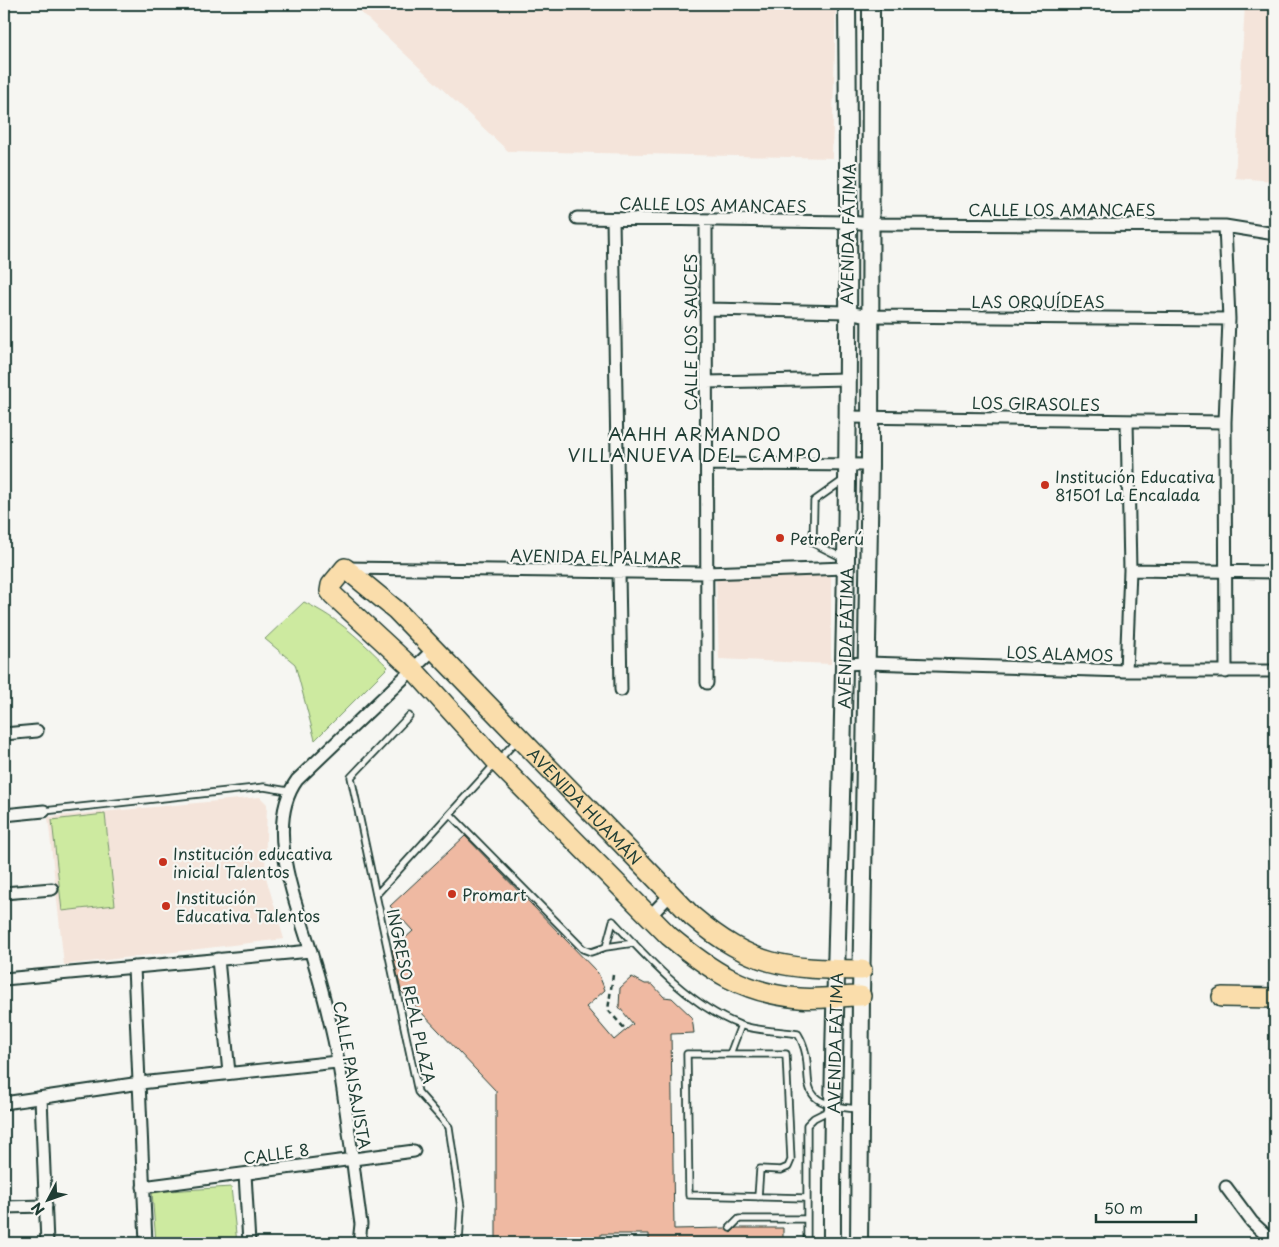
<svg xmlns="http://www.w3.org/2000/svg" width="1279" height="1247" font-family="'Playpen Sans',sans-serif">
<style>
.built{fill:#f4e4da}
.green{fill:#cdeaa0;stroke:#76946a}
.building{fill:#efb9a2;stroke:#1f3d34}
.lines{fill:none;stroke-linecap:round;stroke-linejoin:round}
.lane-casing{stroke:#1f3d34;stroke-width:9}
.street-casing{stroke:#1f3d34;stroke-width:15}
.secondary-casing{stroke:#1f3d34;stroke-width:20}
.primary-casing{stroke:#1f3d34;stroke-width:22}
.path{stroke:#1f3d34;stroke-width:2.5;stroke-dasharray:5 4;stroke-linecap:butt}
.lane{stroke:#f6f6f2;stroke-width:5.5}
.street{stroke:#f6f6f2;stroke-width:11}
.secondary{stroke:#f6f6f2;stroke-width:16}
.primary{stroke:#faddab;stroke-width:19}
.poi-dot{fill:#c8321e;stroke:#f6f6f2;stroke-width:2}
.labels{text-anchor:middle;dominant-baseline:central;stroke-width:4.5;stroke-linejoin:round;paint-order:stroke}
.street-label{font-size:16px;fill:#1f3d34;stroke:#f6f6f2}
.poi-label{font-size:16px;fill:#1f3d34;stroke:#f6f6f2;text-anchor:start}
.neighbourhood-label{font-size:18px;letter-spacing:1px;fill:#1f3d34;stroke:#f6f6f2}
</style>
<rect width="100%" height="100%" fill="#f6f6f2"/>
<filter id="ink" filterUnits="userSpaceOnUse"><feTurbulence type="fractalNoise" baseFrequency=".02" numOctaves="2"/><feDisplacementMap in="SourceGraphic" scale="10" xChannelSelector="R" yChannelSelector="G"/><feConvolveMatrix kernelMatrix="1 2 1 2 8 2 1 2 1" color-interpolation-filters="sRGB"/></filter>
<g filter="url(#ink)">
<path class="built" d="M352,4H836L832,158L508,151Z
M1245,4H1275V181L1235,178Z
M831,574V664L719,659L716,578Z
M260,797L267,804L265,874L284,939L64,965L48,817Z"/>
<path class="green" d="M304,602C341,620 359,639 388,667L315,740L295,664L265,639Z
M105,814L115,905L62,911L52,820Z
M231,1187L237,1243H156L152,1192Z"/>
<path class="building" d="M465,836L598,973L605,990L586,1007L614,1040L633,1024L619,1007L620,988L632,977L645,984H652L664,997L672,998L692,1017L694,1033L671,1034L674,1229L725,1228L731,1233L736,1228H783V1243H649V1234H601V1243H496V1091L401,991L392,950L413,931L390,906Z"/>
<g class="lines">
<g class="lane-casing">
<path id="lane" d="M843,558L813,543L814,501L845,479
M44,811L264,787L288,791
M450,814L583,949L591,952L606,947L634,943
M376,895L351,777L409,716
M613,921C648,959 690,1006 740,1025C757,1031 780,1031 798,1034C822,1074 783,1104 858,1109
M606,947L613,921
M730,1054L741,1025
M758,1197L760,1169L781,1170L788,1167L791,1160L786,1054H687L689,1195L806,1198
M730,1228L739,1219H806
M459,1243L461,1208L449,1127L418,1092L376,895L517,740
M807,1243V1125L814,1118L830,1110"/>
</g>
<g class="street-casing">
<path id="street" d="M577,218L849,222L871,224L1225,226L1275,234
M613,219L621,690
M706,220L707,683
M1225,226L1229,319L1225,422L1226,672
M707,309L847,312L870,316L1229,319
M706,382L847,379
M847,417L1225,422
M708,464L870,465
M345,568L706,573L845,568
M1130,570L1275,572
M844,664L867,663L1126,671H1275
M1126,671L1130,570L1127,421
M4,734L37,731
M4,815L44,811
M4,893L52,889
M650,916L671,894
M218,959L229,1073
M134,967L146,1243
M4,979L311,951
M41,1098L47,1243
M4,1103L140,1083L337,1062
M245,1174L249,1243
M143,1187L414,1151
M1226,1187L1252,1222L1268,1237H1275
M4,1207L46,1206
M359,1243L361,1224C352,1163 347,1100 334,1040C328,1013 321,985 313,959C299,908 262,828 297,780L434,649"/>
</g>
<g class="secondary-casing">
<g id="secondary">
<path id="s1" d="M832,1243C831,1050 841,857 844,664C849,444 849,224 847,4"/>
<path d="M859,1243L861,996L870,465L871,4"/>
</g>
</g>
<g class="primary-casing">
<g id="primary">
<path id="s2" d="M861,996C840,996 819,1000 799,998C744,993 711,971 669,936L496,761L413,669L333,595L330,591L331,585L345,568L396,610L692,916C752,967 786,969 862,970"/>
<path d="M1222,997L1275,998"/>
</g>
</g>
<path class="path" d="M613,975L608,1010L626,1030"/>
<use href="#lane" class="lane"/>
<use href="#street" class="street"/>
<use href="#secondary" class="secondary"/>
<use href="#primary" class="primary"/>
</g>
</g>
<g class="poi-dot">
<circle cx="1045" cy="485" r="5"/>
<circle cx="780" cy="538" r="5"/>
<circle cx="163" cy="862" r="5"/>
<circle cx="452" cy="894" r="5"/>
<circle cx="166" cy="906" r="5"/>
</g>
<g class="labels">
<g class="street-label">
<text transform="translate(713 204) rotate(1)">CALLE LOS AMANCAES</text>
<text x="1062" y="209">CALLE LOS AMANCAES</text>
<text transform="translate(847 234) rotate(-89)">AVENIDA FÁTIMA</text>
<text x="1038" y="301">LAS ORQUÍDEAS</text>
<text transform="translate(690 332) rotate(-90)">CALLE LOS SAUCES</text>
<text transform="translate(1036 403) rotate(1)">LOS GIRASOLES</text>
<text transform="translate(596 556) rotate(1)">AVENIDA EL PALMAR</text>
<text stroke="none"><textPath href="#s1" startOffset="605">AVENIDA FÁTIMA</textPath></text>
<text transform="translate(1060 653) rotate(2)">LOS ALAMOS</text>
<text stroke="none"><textPath href="#s2" startOffset="1059">AVENIDA HUAMÁN</textPath></text>
<text transform="translate(412 996) rotate(78)">INGRESO REAL PLAZA</text>
<text stroke="none"><textPath href="#s1" startOffset="200">AVENIDA FÁTIMA</textPath></text>
<text transform="translate(353 1075) rotate(80)">CALLE PAISAJISTA</text>
<text transform="translate(276 1153) rotate(-8)">CALLE 8</text>
</g>
<g class="poi-label">
<text x="1055" y="476">Institución Educativa<tspan x="1055" dy="18">81501 La Encalada</tspan></text>
<text x="790" y="538">PetroPerú</text>
<text x="173" y="853">Institución educativa<tspan x="173" dy="18">inicial Talentos</tspan></text>
<text x="462" y="894">Promart</text>
<text x="176" y="897">Institución<tspan x="176" dy="18">Educativa Talentos</tspan></text>
</g>
<g class="neighbourhood-label">
<text x="695" y="433">AAHH ARMANDO<tspan x="695" dy="21">VILLANUEVA DEL CAMPO</tspan></text>
</g>
</g>
<rect width="1279" height="1247" fill="none" stroke="#f6f6f2" stroke-width="20"/>
<rect x="10" y="10" width="1259" height="1227" fill="none" stroke="#1f3d34" stroke-width="2" filter="url(#ink)"/>
<g transform="translate(48 1200) rotate(229)" stroke="#f6f6f2" stroke-width="4" paint-order="stroke">
<path d="M0-4L9 19L0 12L-9 19Z" fill="#1f3d34"/>
<text y="-8" font-size="14" font-weight="bold" text-anchor="middle" fill="#1f3d34">N</text>
</g>
<path d="M1096 1214v8h100v-8" fill="none" stroke="#1f3d34" stroke-width="2.5"/>
<text x="1104" y="1214" font-size="15" fill="#1f3d34" stroke="#f6f6f2" stroke-width="4" paint-order="stroke">50 m</text>
</svg>
